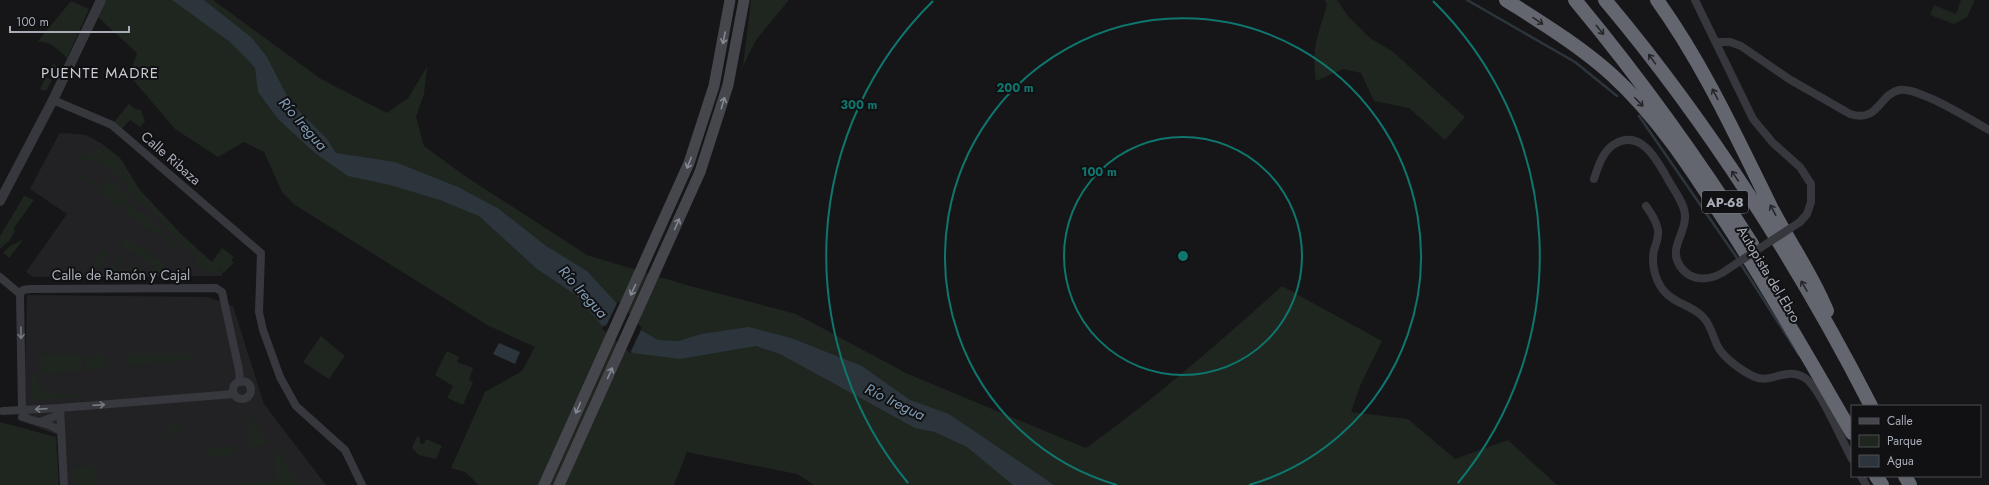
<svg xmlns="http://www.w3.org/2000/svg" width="1989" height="485" font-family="Jost,sans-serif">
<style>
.built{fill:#222225}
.green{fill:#1e261f}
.water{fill:#2c353c}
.pier{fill:#161618}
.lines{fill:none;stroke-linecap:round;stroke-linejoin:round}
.stream{stroke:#2c353c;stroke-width:2.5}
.minor{stroke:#37383d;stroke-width:8}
.tertiary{stroke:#37383d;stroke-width:10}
.secondary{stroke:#45474d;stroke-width:11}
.motorway{stroke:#63666e;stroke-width:14}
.minor-bridge{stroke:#37383d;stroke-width:8}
.oneway{stroke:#26262a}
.oneway2{stroke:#858993}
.oneway3{stroke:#757881}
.ring{fill:none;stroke:#0f766e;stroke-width:2}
.labels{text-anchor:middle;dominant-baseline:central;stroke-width:4;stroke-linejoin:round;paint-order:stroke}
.shield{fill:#111113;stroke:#7b7e86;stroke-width:1}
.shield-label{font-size:13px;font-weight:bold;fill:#a8adb8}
.street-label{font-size:14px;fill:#a8adb8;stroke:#111113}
.neighbourhood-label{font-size:15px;letter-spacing:1px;fill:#c9ccd4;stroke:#111113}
.water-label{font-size:15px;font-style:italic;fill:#7f9bb3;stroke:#111113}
.centre{fill:#0f766e;stroke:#111113;stroke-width:2}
.ring-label{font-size:12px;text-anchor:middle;font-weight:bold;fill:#0f766e;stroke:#111113;stroke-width:4;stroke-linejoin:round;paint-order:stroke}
</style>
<rect width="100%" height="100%" fill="#161618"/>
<path class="built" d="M63,133L86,135L101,143L120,158L139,189L182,236L223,272L222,276L33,277L26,272L67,214L30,189L59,134Z
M27,295L208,297L233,306L264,404L326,485H60L57,435L24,422Z"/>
<path class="green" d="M106,0H213L321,79L387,113L408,98L427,67L424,94L416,117L424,146L465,176L587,255L683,284L796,314L908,374L1086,448C1155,399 1219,343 1282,286L1382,341L1360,386L1351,412L1408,419L1455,459L1508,440L1557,485H814L797,474L687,452L674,485H479L465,472L451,468L485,392L522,371L535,347L489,326L295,205L282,192L264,152L244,142L218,157L175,129L129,75L137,53L98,17Z
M751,0H789L756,40L743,66Z
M1325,0H1337L1348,16L1370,38L1392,51L1465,117L1445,140L1409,108L1374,101L1361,73L1343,69L1316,81C1311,49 1318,35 1327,5Z
M1961,0H1975L1967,17L1954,24L1930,15L1934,5L1956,14Z
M71,1L89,9L67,58C59,50 49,40 37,42Z
M52,64L57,66L52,77L47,75Z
M46,77L52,80L46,91L40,89Z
M129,104L135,109L141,110L145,121L140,127L130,120L121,130L113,123Z
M97,147L104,151L95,163L78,157L81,153L91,157Z
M107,148L120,158L139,189L182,235L212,262L222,248L234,257L231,260L234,262L224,273L218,267L220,274L214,275L195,262L196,255L194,251L187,250L143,203L142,204L125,188L128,183L100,163L99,165L96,164Z
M78,172L99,187L98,188H94L76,175Z
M109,179L129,198L121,209L119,206L98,192Z
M24,196L34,200L13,229L15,231L10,240L0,249V236Z
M128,205L142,214L143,212L178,248H175L124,211Z
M125,237L164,264L165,267L158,276H110L109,270L120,255L123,257L114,270H131L135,264L144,270H158L120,244Z
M24,239L9,258L3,253L10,246Z
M104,250L107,252V256L99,268H94L93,262Z
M321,336L345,356L329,379L303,362Z
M447,351L459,357L457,362L473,368L469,380L473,382L463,405L447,398L453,386L435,375Z
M40,354L81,355V371L42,374Z
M93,354H105L106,369L87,370L86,358H93Z
M127,354H191V360L128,365Z
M36,373L37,381H39L40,385H43L44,391H48V393H58L62,396L85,394V397L34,400L31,397V374Z
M247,416L250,417L270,445L249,446Z
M0,422L56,437L59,485H0Z
M171,422L173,426L176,424L181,426V432L176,430L173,431L170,439L168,440V428L166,425Z
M417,436L420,438V443L424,444L426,439L442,446L436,459L419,455L412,448Z
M235,446L236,454L207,456V448Z
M273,451H277L301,485H247V483L276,480Z
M95,465L97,485H74L72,467Z"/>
<path class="water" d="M172,0H204L252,38L267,57L290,102L327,139L336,153L395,162L458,187L499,209L546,246L587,271L642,331L658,340L679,341L701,334L749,327L791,338L862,366L910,400L949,414L1054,485H1013L967,447L935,432L915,428L780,354L756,346L680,359L633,353L603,327L576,295L537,269L479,216L440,200L390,185L348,176L315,153L278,119L258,92L255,68L245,57L230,42Z
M499,343L520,352L515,364L493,354Z"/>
<path class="pier" d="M618,301L642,328L630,353L602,329L604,325L606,326Z"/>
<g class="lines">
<path class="stream" d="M1467,0L1575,62L1617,96
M1639,116L1735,255L1799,355"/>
<path class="minor" d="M1695,0L1753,119L1773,143L1800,167L1811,184V202L1807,214L1800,222
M1717,42H1730L1741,46L1789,79L1850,114C1879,123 1878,95 1899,90C1917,86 1971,120 1989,130
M53,100L112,125L261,253L259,312L263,330L280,377L296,406L345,450L362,485
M1594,179C1598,167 1602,153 1613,145C1642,126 1659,164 1670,183C1676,193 1685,205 1685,216C1686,234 1668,248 1680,266C1691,283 1713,281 1728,269
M1646,206C1651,213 1656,220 1658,230C1659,237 1656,244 1654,250C1651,264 1655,279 1663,290C1674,304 1692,305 1703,317C1711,325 1713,337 1718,347C1724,358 1743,372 1755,377C1772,384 1786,366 1805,378C1820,388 1842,441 1852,459
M0,277L20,294
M20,294L23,290L30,289L216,288L222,292L239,370L240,382
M20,294L22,411L26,418
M233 390a9 9 0 1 1 18 0a9 9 0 1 1-18 0Z
M60,408L64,485
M3,411L60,408L234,394
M22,417L49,425L61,431
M40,422L56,416L60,408
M1861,476L1866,485"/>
<path class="tertiary" d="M0,201L53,100L101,0"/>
<path class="secondary" d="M544,485L689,163L714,86L730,0
M559,485L700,172L728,85L744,0"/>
<path class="motorway" d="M1506,0C1542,23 1580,46 1612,75C1657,116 1690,167 1723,218C1769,288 1810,361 1852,433
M1575,0C1639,77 1698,159 1752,244
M1605,0C1707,121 1799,265 1871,406
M1657,0C1703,64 1736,136 1771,207C1789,242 1812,274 1827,311
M1876,476L1882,485
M1905,476L1910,485"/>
<path class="minor-bridge" d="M1728,269L1800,222"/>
</g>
<defs><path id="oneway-shaft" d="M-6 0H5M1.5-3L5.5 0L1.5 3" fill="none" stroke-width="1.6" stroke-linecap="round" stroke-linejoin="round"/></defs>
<g class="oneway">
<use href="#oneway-shaft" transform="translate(1538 21) rotate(34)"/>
<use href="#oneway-shaft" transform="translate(1600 30) rotate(51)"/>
<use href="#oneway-shaft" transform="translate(1652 59) rotate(-126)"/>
<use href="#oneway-shaft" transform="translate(1715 94) rotate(-118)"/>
<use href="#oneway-shaft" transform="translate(1639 102) rotate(46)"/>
<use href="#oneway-shaft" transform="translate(1735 176) rotate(-124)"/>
<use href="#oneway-shaft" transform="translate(1773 210) rotate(-118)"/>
<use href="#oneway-shaft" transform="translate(1804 286) rotate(-120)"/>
</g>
<g class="oneway2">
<use href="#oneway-shaft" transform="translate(724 38) rotate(101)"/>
<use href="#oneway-shaft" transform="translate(723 103) rotate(-73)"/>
<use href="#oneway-shaft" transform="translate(689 163) rotate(112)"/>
<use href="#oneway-shaft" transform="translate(677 224) rotate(-66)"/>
<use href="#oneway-shaft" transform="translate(633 290) rotate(115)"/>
<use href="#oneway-shaft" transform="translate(610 373) rotate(-66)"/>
<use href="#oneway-shaft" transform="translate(578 408) rotate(114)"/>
</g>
<g class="oneway3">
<use href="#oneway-shaft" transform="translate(21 333) rotate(89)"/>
<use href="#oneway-shaft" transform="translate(99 405) rotate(-4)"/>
<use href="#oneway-shaft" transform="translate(41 409) rotate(176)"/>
</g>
<g class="ring">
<circle cx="1183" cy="256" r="119"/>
<path d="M1117 485A238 238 0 1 1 1249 485"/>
<path d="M908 483A357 357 0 0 1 933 1M1433 1A357 357 0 0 1 1458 483"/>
</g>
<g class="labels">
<rect class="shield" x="1702" y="191" width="46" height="22" rx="3"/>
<g class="shield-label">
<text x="1725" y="202">AP-68</text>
</g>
<g class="street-label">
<text transform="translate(171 158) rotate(41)">Calle Ribaza</text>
<text transform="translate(1769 274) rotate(59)">Autopista del Ebro</text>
<text x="121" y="275">Calle de Ramón y Cajal</text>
</g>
<g class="neighbourhood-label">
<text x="100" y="73">PUENTE MADRE</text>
</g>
<g class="water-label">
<text transform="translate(303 124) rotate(49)">Río Iregua</text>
<text transform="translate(583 292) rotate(48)">Río Iregua</text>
<text transform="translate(895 402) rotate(26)">Río Iregua</text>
</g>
</g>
<circle cx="1183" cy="256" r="6" class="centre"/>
<g class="ring-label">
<text x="1015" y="92">200 m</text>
<text x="859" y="109">300 m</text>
<text x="1099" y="176">100 m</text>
</g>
<rect x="1851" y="405" width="130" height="72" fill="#111113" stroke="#4d4f55"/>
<rect x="1859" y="418" width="20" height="6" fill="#45474d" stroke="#4d4f55"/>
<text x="1887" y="425" font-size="12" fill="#a8adb8">Calle</text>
<rect x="1859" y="435" width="20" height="12" fill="#1e261f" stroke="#4d4f55"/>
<text x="1887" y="445" font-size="12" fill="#a8adb8">Parque</text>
<rect x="1859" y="455" width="20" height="12" fill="#2c353c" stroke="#4d4f55"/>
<text x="1887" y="465" font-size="12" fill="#a8adb8">Agua</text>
<path d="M10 26v6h119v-6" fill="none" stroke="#a8adb8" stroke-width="2"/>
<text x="16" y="26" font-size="12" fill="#a8adb8" stroke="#111113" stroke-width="3" paint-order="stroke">100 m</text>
</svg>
